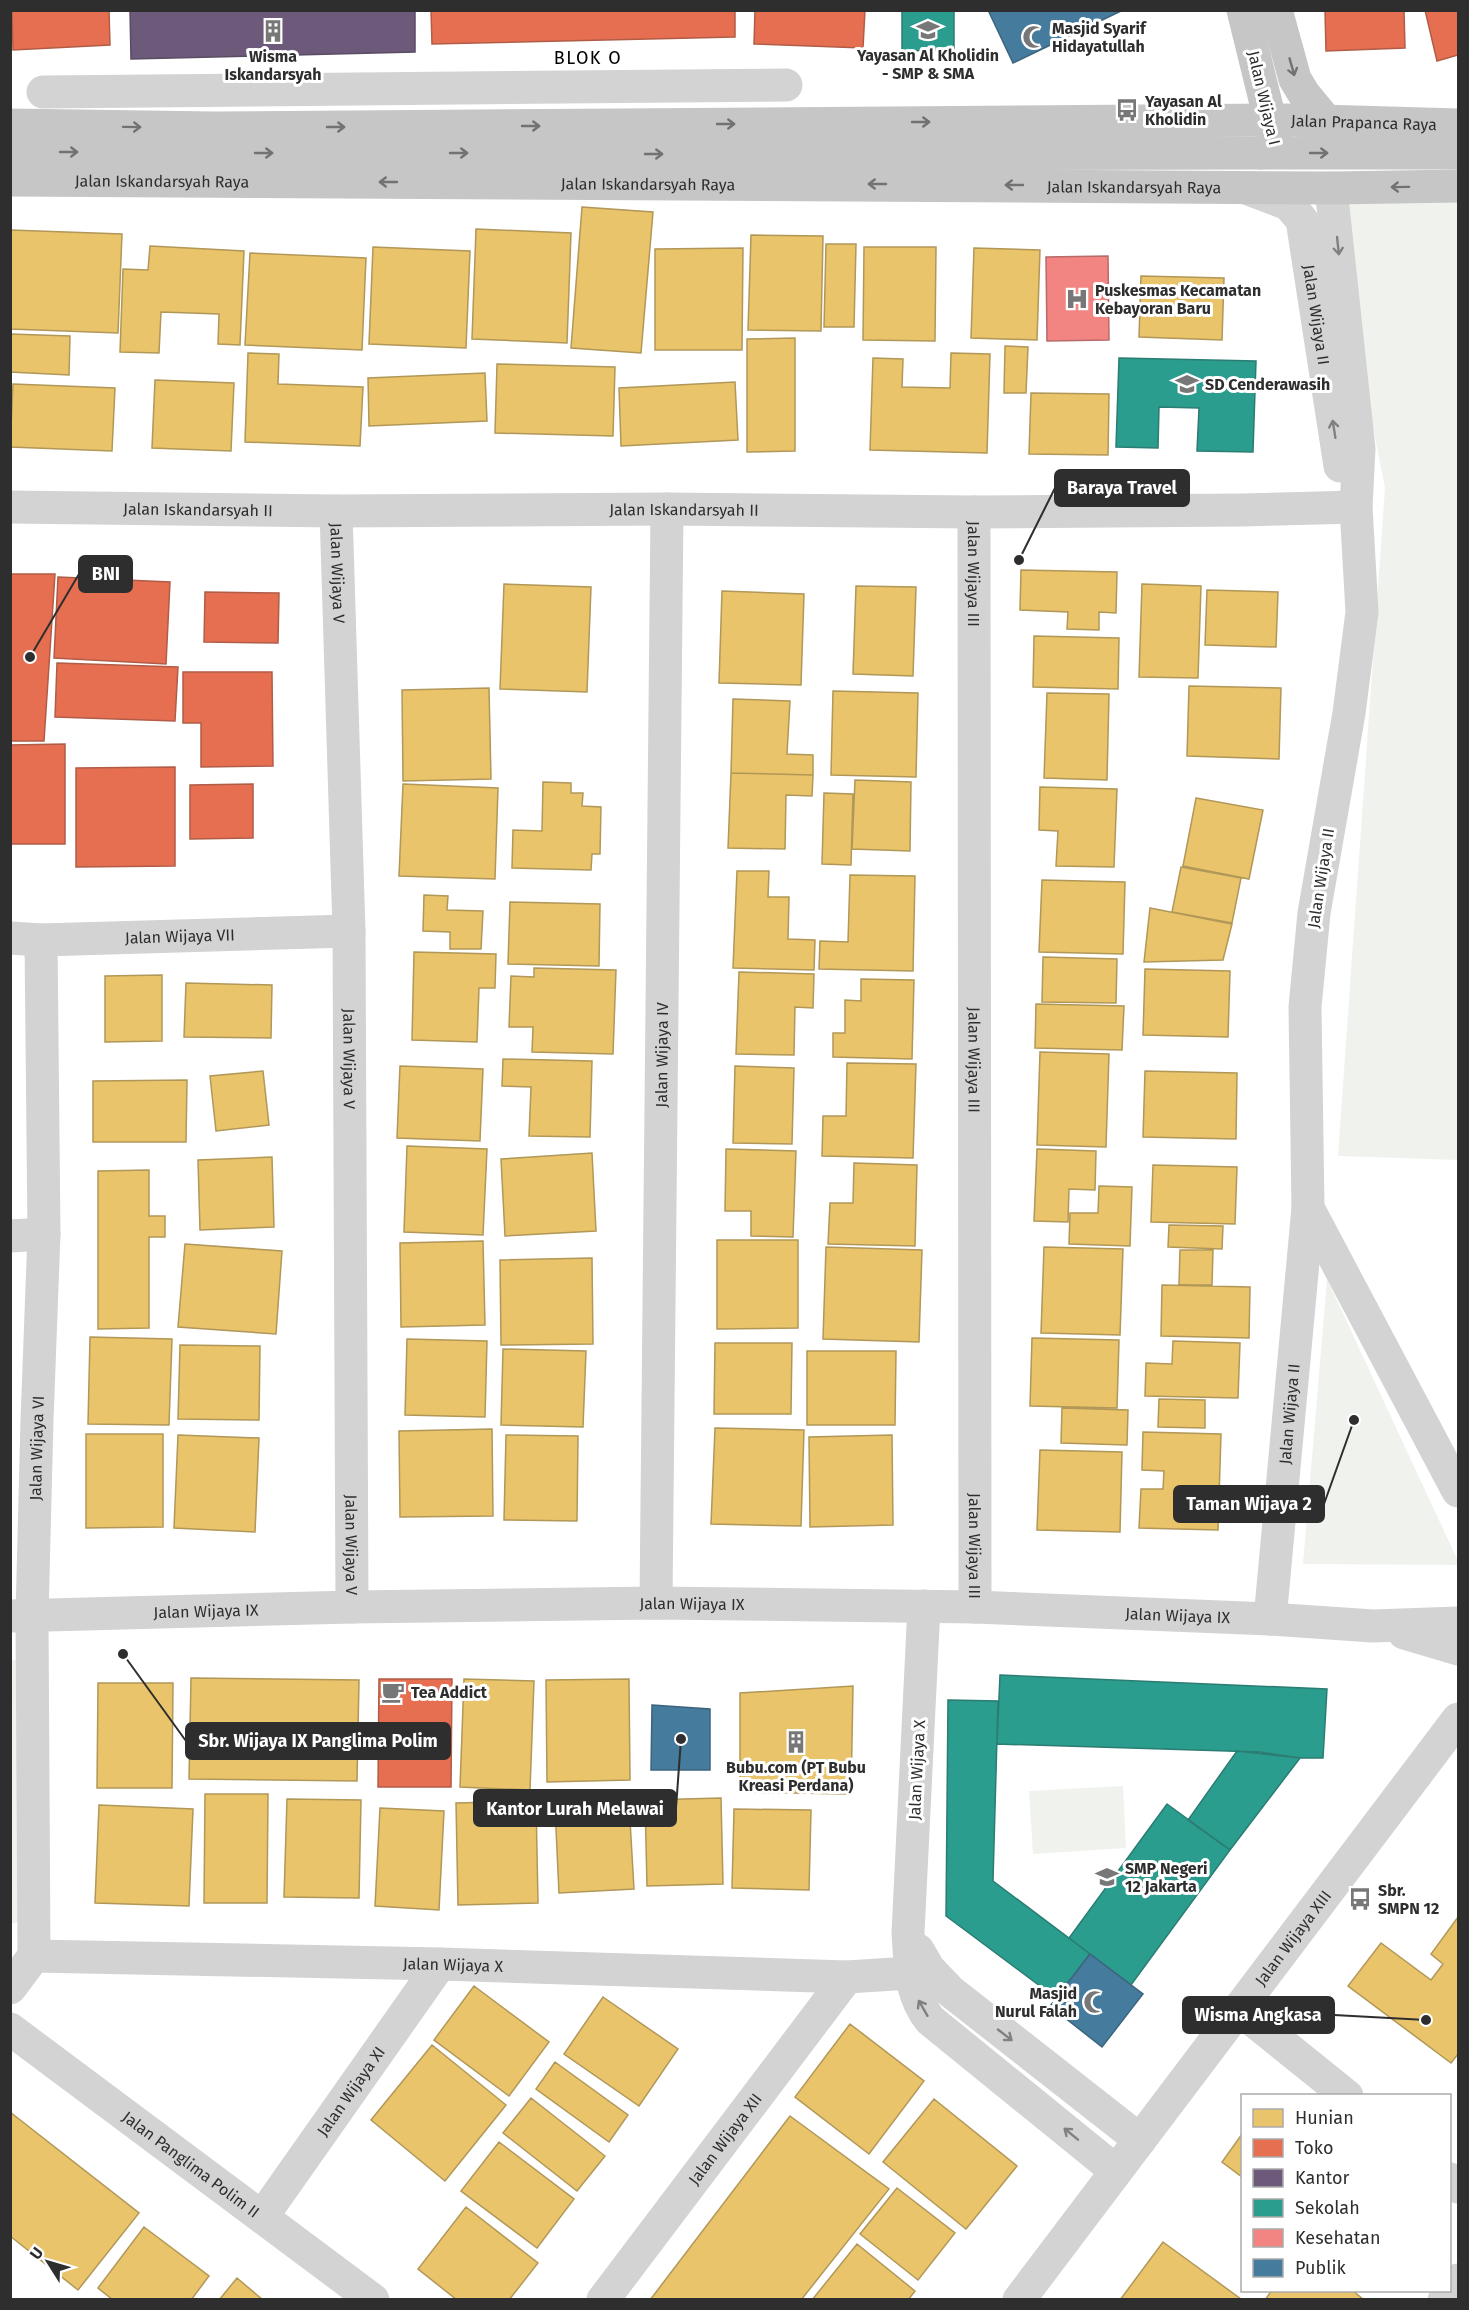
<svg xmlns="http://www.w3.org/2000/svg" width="1469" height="2310" font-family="'Fira Sans',sans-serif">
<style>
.green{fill:#f0f3ed}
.homes{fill:#e9c46a;stroke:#b19758;stroke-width:1.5}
.shops{fill:#e76f51;stroke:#b05c46;stroke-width:1.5}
.offices{fill:#6d597a;stroke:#5a4c63;stroke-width:1.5}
.schools{fill:#2a9d8f;stroke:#2b7c72;stroke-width:1.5}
.health{fill:#f28482;stroke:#b76a69;stroke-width:1.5}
.public{fill:#457b9d;stroke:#3e647c;stroke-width:1.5}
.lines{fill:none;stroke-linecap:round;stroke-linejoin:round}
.minor{stroke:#d3d3d3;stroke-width:33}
.major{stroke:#c6c6c6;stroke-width:33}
.major-bridge{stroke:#c6c6c6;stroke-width:33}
.oneway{stroke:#727272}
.oneway2{stroke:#808080}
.labels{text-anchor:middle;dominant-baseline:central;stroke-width:6;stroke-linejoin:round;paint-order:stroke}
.poi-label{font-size:16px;font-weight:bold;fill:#2e2e2e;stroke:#fff;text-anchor:start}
.street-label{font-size:16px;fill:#2e2e2e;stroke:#fff}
.neighbourhood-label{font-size:18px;letter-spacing:1.5px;fill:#000;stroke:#fff}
.leader{fill:none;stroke:#2e2e2e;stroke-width:2}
.callout-dot{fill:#2e2e2e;stroke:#fff;stroke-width:2}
.callout{fill:#2e2e2e;stroke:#2e2e2e;stroke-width:2}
.callout-label{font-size:18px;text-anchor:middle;font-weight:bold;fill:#fff}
</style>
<rect width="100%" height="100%" fill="#fff"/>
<path class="green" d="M1327,194L1458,195V1160L1338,1156L1385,488Z
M1327,1279L1458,1561V1565L1303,1564Z
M20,1659L18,1922L11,1924L10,1660Z
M1123,1786L1126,1848L1033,1854L1029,1791Z"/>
<path class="homes" d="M582,207L653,212L641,353L571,348Z
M476,229L571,233L567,343L472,339Z
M10,230L122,234L118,333L10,329Z
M751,235L823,236L821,331L748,330Z
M826,244H856L854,327H824Z
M150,246L244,251L240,345L218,344L219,314L161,312L159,353L120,352L123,269L148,270Z
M373,247L470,251L466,348L369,344Z
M864,247H936L935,341L863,340Z
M743,248L742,350H655V249Z
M974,248L1040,250L1037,340L971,338Z
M250,253L366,258L362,350L245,345Z
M1141,276L1224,278L1222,340L1139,337Z
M10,334L70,336L69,375L10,372Z
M795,338V451L747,452V339Z
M1005,346L1028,347L1026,393H1004Z
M248,353L279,354L278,384L363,387L360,446L245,442Z
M951,353L990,354L987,453L870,450L873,358L903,359L902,387L950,388Z
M497,364L615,367L613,436L495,433Z
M485,373L487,421L369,426L368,378Z
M155,380L234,383L231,451L152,448Z
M735,382L738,440L621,446L619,388Z
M13,384L115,388L112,451L10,447Z
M1031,393L1109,394L1108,455L1029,454Z
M1021,570L1117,572L1116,613L1099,612V630L1067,629L1068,612L1020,610Z
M504,584L591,587L587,692L500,689Z
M1142,584L1201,586L1198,678L1139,677Z
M856,586L916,587L913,676L853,674Z
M1207,590L1278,592L1276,647L1205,645Z
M722,591L804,594L801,685L719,683Z
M1034,636L1119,638L1118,689L1033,687Z
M1189,686L1281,688L1279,759L1187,756Z
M489,688L491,779L403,781L402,690Z
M833,691L918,693L916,777L831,775Z
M1047,693L1109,694L1107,780L1044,778Z
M733,699L790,701L787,754L813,755V775L731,773Z
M731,773L813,775L812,796L786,795L785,849L728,848Z
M855,780L911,782L910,851L852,849Z
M543,782L571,783V793H583L582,806L601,807L600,854H592L591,870L512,868L513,830L542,831Z
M403,784L498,788L495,879L399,876Z
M1040,787L1117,789L1114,867L1056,866L1058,831L1039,830Z
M824,793L853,794L851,865L822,864Z
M1196,798L1263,810L1249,879L1183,866Z
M1181,867L1241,878L1232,923L1172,912Z
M737,871H769L768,897H789L788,939L815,940L814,970L733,968Z
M850,875L915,876L913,971L819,969L820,941L848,942Z
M1042,880L1125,882L1123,954L1039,952Z
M424,895L448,896L447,910L483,911L481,949H450V932L423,931Z
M510,902L600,904L599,966L508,964Z
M1150,908L1232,924L1223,960L1144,962Z
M414,952L496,954L495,988H479L477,1042L412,1040Z
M1043,957L1117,959L1116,1003L1042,1002Z
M534,968L616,970L613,1054L532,1052L533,1027H509L511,976L534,977Z
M1145,969L1230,971L1228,1037L1143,1035Z
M739,972L814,974L813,1008L795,1007L794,1055L736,1054Z
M162,975V1041L105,1042V976Z
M861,979L914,980L912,1059L833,1057V1033H845V1000L861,1001Z
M186,983L272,985L271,1038L184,1037Z
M1036,1004L1124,1006L1122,1050L1035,1048Z
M1040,1052L1109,1054L1106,1147L1037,1145Z
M503,1059L592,1061L590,1137L529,1136L531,1087L502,1086Z
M847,1063L916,1064L913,1158L822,1156L823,1116H846Z
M400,1066L483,1069L480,1141L397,1138Z
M735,1066L794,1068L792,1144L733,1143Z
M263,1071L269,1125L216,1131L210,1076Z
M1145,1071L1237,1073L1236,1139L1143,1137Z
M187,1080L186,1142H93V1081Z
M407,1146L487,1149L483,1235L404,1232Z
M726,1149L796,1151L793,1237L751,1236V1211H725Z
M1037,1149L1096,1151L1095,1190L1069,1189L1068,1222L1034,1221Z
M592,1153L596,1231L505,1236L501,1159Z
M272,1157L274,1227L200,1230L198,1160Z
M854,1163L917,1165L915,1246L828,1244L830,1203H853Z
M1153,1165L1237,1167L1235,1224L1151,1222Z
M149,1170V1216H165V1237H149V1328L98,1329V1171Z
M1099,1186L1132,1187L1130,1246L1069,1244L1070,1213H1098Z
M1169,1225L1223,1226L1222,1249L1168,1247Z
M717,1240H798V1328L717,1329Z
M483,1241L485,1325L401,1327L400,1243Z
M185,1244L282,1251L276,1334L178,1327Z
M826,1247L922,1250L919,1342L823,1339Z
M1044,1247L1123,1249L1120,1335L1041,1333Z
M1180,1250H1213L1212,1285H1179Z
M592,1258L593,1344L501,1345L500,1260Z
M1162,1285L1250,1287L1249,1338L1161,1336Z
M90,1337L172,1339L169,1425L88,1424Z
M1032,1338L1119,1340L1117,1408L1030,1406Z
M407,1339L487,1341L485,1417L405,1415Z
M1173,1341L1240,1343L1238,1398L1145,1396L1146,1363L1172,1364Z
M715,1343H792L791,1414H714Z
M180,1345L260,1346L259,1420L178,1419Z
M503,1349L586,1351L583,1427L501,1425Z
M807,1351H896L895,1425H807Z
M1159,1399L1205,1400V1428L1158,1427Z
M1062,1408L1128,1410L1127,1445L1061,1443Z
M715,1428L804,1430L801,1526L711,1524Z
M492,1429L493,1516L400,1517L399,1431Z
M1143,1432L1221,1434L1218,1530L1139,1528L1141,1489H1163L1164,1471L1142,1470Z
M86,1434H163V1527L86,1528Z
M178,1435L259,1438L255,1532L174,1528Z
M506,1435L578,1436L577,1521L504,1520Z
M892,1435L893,1525L810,1527L809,1437Z
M1040,1450L1122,1452L1120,1532L1037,1530Z
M191,1678L359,1680L357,1781L189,1779Z
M464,1679L534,1681L530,1790L460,1787Z
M629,1679L630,1780L547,1782L546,1680Z
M98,1683H173L172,1788H97Z
M853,1686L851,1794L740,1792V1693Z
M205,1794H268L267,1903H204Z
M721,1798L723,1884L647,1886L645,1800Z
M287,1799L361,1800L359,1898L284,1897Z
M536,1801L538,1903L458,1905L456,1803Z
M629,1803L634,1889L559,1893L555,1807Z
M99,1805L193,1809L189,1906L95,1903Z
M380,1808L444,1811L439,1910L375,1906Z
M734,1809L811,1810L809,1890L732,1888Z
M1458,1917V2054L1451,2063L1348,1986L1381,1943L1431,1980L1443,1964L1431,1954Z
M474,1986L549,2042L509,2096L434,2040Z
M603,1997L678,2049L639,2106L564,2054Z
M850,2024L924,2081L869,2154L795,2097Z
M432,2045L506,2105L445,2181L371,2120Z
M555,2062L628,2115L609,2142L536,2089Z
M531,2098L605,2156L577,2191L503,2133Z
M934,2099L1017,2166L966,2229L883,2162Z
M10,2112L139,2213L78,2290L10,2236Z
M790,2116L889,2189L801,2300H650Z
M1242,2134V2177L1222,2162Z
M499,2142L574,2199L537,2248L461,2191Z
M897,2188L955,2233L918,2280L860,2234Z
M466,2207L538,2263L509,2300H457L418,2269Z
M144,2227L209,2276L191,2300H113L98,2288Z
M1163,2242L1241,2299L1240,2300H1120Z
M857,2244L915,2291L908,2300H812Z
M237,2278L263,2300H219Z
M1272,2290H1352L1364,2300H1265Z"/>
<path class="shops" d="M12,10H109L110,45L13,50Z
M431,10H735V37L432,44Z
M755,10H865L863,48L754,44Z
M1325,10H1404L1405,48L1326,51Z
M1425,10H1458V55L1437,61Z
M10,574H55L44,741H10Z
M58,577L170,582L166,664L54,658Z
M205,592L279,593L278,643L204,642Z
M57,663L178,667L175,721L55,717Z
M183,672H272L273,766L201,767V723H183Z
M65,744V844H10V745Z
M175,767V866L76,867V768Z
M253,784V838L190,839V785Z
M379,1679H452L451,1787H378Z"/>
<path class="offices" d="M130,10H415V52L131,59Z"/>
<path class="schools" d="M902,10H954V50L902,51Z
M1119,358L1256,361L1253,452L1197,451L1199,408L1159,407L1158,448L1116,447Z
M1000,1675L1327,1689L1323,1758H1300L1260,1752L997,1744Z
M948,1700L998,1701L993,1881L1090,1954L1056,1998L946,1916Z
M1237,1751L1300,1758L1230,1850L1188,1820Z
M1167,1804L1230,1850L1131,1985L1069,1938Z"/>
<path class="health" d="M1108,256L1109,340L1047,341L1046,257Z"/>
<path class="public" d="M988,10H1123L1013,63Z
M652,1705L710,1709V1770H651Z
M1090,1954L1143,1994L1102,2047L1050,2006Z"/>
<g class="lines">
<g class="minor">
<path d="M43,92L786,85"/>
<path id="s1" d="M1246,188L1288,204L1302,220L1340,466"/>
<path d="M1331,188L1359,449L1356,507L1362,612L1349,713L1314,913L1305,1007L1308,1208L1458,1491"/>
<path id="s2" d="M10,507L336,511L667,509L974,512L1243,510L1356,507"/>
<path id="s3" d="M336,511L349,931L352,1607"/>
<path id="s4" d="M974,512L975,1607"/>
<path id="s5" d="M10,938L41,940L349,931"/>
<path d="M10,1236L44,1234"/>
<path id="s6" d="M656,1603L667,509"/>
<path d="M924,1606L908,1933C910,1964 910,1995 930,2020L1116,2171"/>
<path id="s7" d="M10,1616L352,1607L656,1603L975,1607L1270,1619L1373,1626L1458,1623"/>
<path id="s8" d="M1270,1619L1308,1208"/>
<path d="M1404,1633L1458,1649"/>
<path d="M918,1950L929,1969L950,1991L1140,2140"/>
<path id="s9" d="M34,1956L32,1616L37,1420L44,1234L41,940"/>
<path id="s10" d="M10,1988L34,1956L440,1964L847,1977L910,1973L929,1969"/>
<path d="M1239,2009L1347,2096"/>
<path id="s11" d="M10,2029L373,2300"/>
<path d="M1450,2179L1458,2187"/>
<path id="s12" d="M262,2217L440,1964"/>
<path id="s13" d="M603,2300L847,1977"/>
<path id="s14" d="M1019,2300L1458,1719"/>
<path d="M1444,2300L1458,2280"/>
</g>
<g class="major">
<path d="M1243,10L1275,140"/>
<path d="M1276,10L1295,79L1304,94L1327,122"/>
<path id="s15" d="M10,125L215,128L1287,120L1458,125"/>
<path d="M10,152L727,154L1261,153"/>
<path id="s16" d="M10,180L1331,188L1458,186"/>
</g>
<path class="major-bridge" d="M1261,153H1458"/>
</g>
<defs><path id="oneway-shaft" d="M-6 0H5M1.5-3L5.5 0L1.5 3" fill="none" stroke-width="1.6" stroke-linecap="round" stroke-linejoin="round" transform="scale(1.5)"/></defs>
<g class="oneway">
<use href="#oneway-shaft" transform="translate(1292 67) rotate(74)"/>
<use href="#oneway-shaft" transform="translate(921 122)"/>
<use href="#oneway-shaft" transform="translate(726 124)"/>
<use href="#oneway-shaft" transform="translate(531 126)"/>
<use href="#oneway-shaft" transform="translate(132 127) rotate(1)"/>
<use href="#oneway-shaft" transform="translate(336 127)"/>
<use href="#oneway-shaft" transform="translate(69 152)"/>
<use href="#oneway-shaft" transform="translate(264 153)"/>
<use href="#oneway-shaft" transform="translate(459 153)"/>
<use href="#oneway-shaft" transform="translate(1319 153)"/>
<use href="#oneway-shaft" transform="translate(654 154)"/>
<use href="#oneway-shaft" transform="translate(388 182) rotate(-180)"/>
<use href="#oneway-shaft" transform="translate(877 184) rotate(-180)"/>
<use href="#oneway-shaft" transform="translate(1014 185) rotate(-180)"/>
<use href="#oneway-shaft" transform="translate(1400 187) rotate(179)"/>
</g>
<g class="oneway2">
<use href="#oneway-shaft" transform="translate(1338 246) rotate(84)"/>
<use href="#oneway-shaft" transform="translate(1334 429) rotate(-99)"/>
<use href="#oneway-shaft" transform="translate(923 2008) rotate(-120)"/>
<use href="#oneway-shaft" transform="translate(1005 2035) rotate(38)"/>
<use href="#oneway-shaft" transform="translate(1071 2134) rotate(-141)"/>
</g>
<defs>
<g id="school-bare" transform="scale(1.8)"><path d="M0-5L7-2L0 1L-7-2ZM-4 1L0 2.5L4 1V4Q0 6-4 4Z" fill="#777" stroke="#fff" stroke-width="2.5" paint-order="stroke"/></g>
<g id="building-bare" transform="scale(1.8)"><path d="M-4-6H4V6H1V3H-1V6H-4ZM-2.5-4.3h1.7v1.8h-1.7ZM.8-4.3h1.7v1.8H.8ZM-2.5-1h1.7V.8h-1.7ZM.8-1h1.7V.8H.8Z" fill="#777" stroke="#fff" stroke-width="2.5" paint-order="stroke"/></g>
<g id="mosque-bare" transform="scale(1.8)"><path d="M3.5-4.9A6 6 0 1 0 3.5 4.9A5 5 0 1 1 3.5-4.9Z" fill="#777" stroke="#fff" stroke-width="2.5" paint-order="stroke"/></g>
<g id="bus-bare" transform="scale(1.8)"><path d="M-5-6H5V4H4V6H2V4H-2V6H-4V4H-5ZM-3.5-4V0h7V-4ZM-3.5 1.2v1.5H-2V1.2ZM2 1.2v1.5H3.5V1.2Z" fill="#777" stroke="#fff" stroke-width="2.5" paint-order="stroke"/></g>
<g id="hospital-bare" transform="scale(1.8)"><path d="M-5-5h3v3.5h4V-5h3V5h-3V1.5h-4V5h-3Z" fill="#777" stroke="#fff" stroke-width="2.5" paint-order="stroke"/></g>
<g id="cafe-bare" transform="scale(1.8)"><path d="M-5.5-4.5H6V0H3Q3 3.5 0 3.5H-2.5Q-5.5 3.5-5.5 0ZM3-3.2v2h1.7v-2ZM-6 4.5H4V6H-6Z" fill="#777" stroke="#fff" stroke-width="2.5" paint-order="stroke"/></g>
</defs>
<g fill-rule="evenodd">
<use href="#school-bare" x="928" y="30"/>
<use href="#building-bare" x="273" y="31"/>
<use href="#mosque-bare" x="1034" y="37"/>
<use href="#bus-bare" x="1127" y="110"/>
<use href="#hospital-bare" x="1077" y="299"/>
<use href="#school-bare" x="1187" y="384"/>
<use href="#cafe-bare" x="393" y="1692"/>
<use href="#building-bare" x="796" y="1742"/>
<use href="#school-bare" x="1107" y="1877"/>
<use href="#bus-bare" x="1360" y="1899"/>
<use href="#mosque-bare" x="1095" y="2002"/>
</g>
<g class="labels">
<g class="poi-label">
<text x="1052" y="28">Masjid Syarif<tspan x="1052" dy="18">Hidayatullah</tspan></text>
<text x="928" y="55" text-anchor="middle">Yayasan Al Kholidin<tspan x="928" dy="18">- SMP &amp; SMA</tspan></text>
<text x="273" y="56" text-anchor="middle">Wisma<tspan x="273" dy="18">Iskandarsyah</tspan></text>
<text x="1145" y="101">Yayasan Al<tspan x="1145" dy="18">Kholidin</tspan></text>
<text x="1095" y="290">Puskesmas Kecamatan<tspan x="1095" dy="18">Kebayoran Baru</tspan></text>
<text x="1205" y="384">SD Cenderawasih</text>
<text x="411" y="1692">Tea Addict</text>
<text x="796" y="1767" text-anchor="middle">Bubu.com (PT Bubu<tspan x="796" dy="18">Kreasi Perdana)</tspan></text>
<text x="1125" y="1868">SMP Negeri<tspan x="1125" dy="18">12 Jakarta</tspan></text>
<text x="1378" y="1890">Sbr.<tspan x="1378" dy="18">SMPN 12</tspan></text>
<text x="1077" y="1993" text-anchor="end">Masjid<tspan x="1077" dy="18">Nurul Falah</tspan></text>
</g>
<g class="street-label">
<text transform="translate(1264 98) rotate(77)">Jalan Wijaya I</text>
<text stroke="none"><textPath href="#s15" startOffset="1354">Jalan Prapanca Raya</textPath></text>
<text stroke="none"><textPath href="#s16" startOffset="152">Jalan Iskandarsyah Raya</textPath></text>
<text stroke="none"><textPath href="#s16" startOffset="638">Jalan Iskandarsyah Raya</textPath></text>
<text stroke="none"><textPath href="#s16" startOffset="1124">Jalan Iskandarsyah Raya</textPath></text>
<text stroke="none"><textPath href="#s1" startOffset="162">Jalan Wijaya II</textPath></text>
<text stroke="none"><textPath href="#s2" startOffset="188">Jalan Iskandarsyah II</textPath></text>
<text stroke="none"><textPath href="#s2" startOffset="674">Jalan Iskandarsyah II</textPath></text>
<text stroke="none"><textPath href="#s3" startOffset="62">Jalan Wijaya V</textPath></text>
<text stroke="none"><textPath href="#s4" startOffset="62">Jalan Wijaya III</textPath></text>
<text transform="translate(1321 878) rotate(-81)">Jalan Wijaya II</text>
<text stroke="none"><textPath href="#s5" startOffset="170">Jalan Wijaya VII</textPath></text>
<text stroke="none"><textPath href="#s6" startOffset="548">Jalan Wijaya IV</textPath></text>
<text stroke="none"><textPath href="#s3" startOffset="548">Jalan Wijaya V</textPath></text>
<text stroke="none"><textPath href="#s4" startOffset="548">Jalan Wijaya III</textPath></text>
<text stroke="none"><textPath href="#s8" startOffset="206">Jalan Wijaya II</textPath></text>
<text stroke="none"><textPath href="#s9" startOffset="508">Jalan Wijaya VI</textPath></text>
<text stroke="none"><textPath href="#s3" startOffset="1034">Jalan Wijaya V</textPath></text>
<text stroke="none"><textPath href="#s4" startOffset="1034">Jalan Wijaya III</textPath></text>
<text stroke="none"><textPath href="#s7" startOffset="682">Jalan Wijaya IX</textPath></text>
<text stroke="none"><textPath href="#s7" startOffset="196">Jalan Wijaya IX</textPath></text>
<text stroke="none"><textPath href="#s7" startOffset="1168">Jalan Wijaya IX</textPath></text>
<text transform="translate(917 1770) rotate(-87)">Jalan Wijaya X</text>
<text stroke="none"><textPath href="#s14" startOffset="454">Jalan Wijaya XIII</textPath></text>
<text stroke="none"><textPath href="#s10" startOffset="459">Jalan Wijaya X</textPath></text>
<text stroke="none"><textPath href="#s12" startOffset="154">Jalan Wijaya XI</textPath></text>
<text stroke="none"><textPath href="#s13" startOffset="202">Jalan Wijaya XII</textPath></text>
<text stroke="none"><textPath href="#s11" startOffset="226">Jalan Panglima Polim II</textPath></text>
</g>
<g class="neighbourhood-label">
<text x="588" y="58">BLOK O</text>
</g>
</g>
<path class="leader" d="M1019 560L1055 488M30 657L79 574M1354 1420L1324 1504M123 1654L186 1741M681 1739L676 1808M1426 2020L1334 2015"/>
<g class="callout-dot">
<circle cx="1019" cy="560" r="6"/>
<circle cx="30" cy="657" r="6"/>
<circle cx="1354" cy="1420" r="6"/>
<circle cx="123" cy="1654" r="6"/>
<circle cx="681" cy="1739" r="6"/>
<circle cx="1426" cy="2020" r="6"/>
</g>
<g class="callout">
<rect x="1055" y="470" width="134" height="36" rx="6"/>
<rect x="79" y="556" width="53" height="36" rx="6"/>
<rect x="1174" y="1486" width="150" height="36" rx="6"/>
<rect x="186" y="1723" width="264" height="36" rx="6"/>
<rect x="474" y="1790" width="202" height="36" rx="6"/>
<rect x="1183" y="1997" width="151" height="36" rx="6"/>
</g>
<g class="callout-label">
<text x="1122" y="494">Baraya Travel</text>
<text x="106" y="580">BNI</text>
<text x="1249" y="1510">Taman Wijaya 2</text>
<text x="318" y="1747">Sbr. Wijaya IX Panglima Polim</text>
<text x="575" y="1815">Kantor Lurah Melawai</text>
<text x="1258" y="2021">Wisma Angkasa</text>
</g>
<rect width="1469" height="2310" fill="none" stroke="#2e2e2e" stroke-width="24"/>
<rect x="1241" y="2094" width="210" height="198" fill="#ffffff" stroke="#ababab" stroke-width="1.5"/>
<rect x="1253" y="2109" width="30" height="18" fill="#e9c46a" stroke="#ababab" stroke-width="1.5"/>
<text x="1295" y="2124" font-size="18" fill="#2e2e2e">Hunian</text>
<rect x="1253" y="2139" width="30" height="18" fill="#e76f51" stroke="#ababab" stroke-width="1.5"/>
<text x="1295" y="2154" font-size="18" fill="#2e2e2e">Toko</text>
<rect x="1253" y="2169" width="30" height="18" fill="#6d597a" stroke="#ababab" stroke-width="1.5"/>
<text x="1295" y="2184" font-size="18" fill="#2e2e2e">Kantor</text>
<rect x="1253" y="2199" width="30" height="18" fill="#2a9d8f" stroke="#ababab" stroke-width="1.5"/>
<text x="1295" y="2214" font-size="18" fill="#2e2e2e">Sekolah</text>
<rect x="1253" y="2229" width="30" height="18" fill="#f28482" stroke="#ababab" stroke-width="1.5"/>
<text x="1295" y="2244" font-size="18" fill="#2e2e2e">Kesehatan</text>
<rect x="1253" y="2259" width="30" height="18" fill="#457b9d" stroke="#ababab" stroke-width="1.5"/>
<text x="1295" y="2274" font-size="18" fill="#2e2e2e">Publik</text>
<g transform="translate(48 2262) rotate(307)" stroke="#ffffff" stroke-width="4.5" paint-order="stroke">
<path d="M0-4.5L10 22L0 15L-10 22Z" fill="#2e2e2e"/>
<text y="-9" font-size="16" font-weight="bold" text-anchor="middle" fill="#2e2e2e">U</text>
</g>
</svg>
